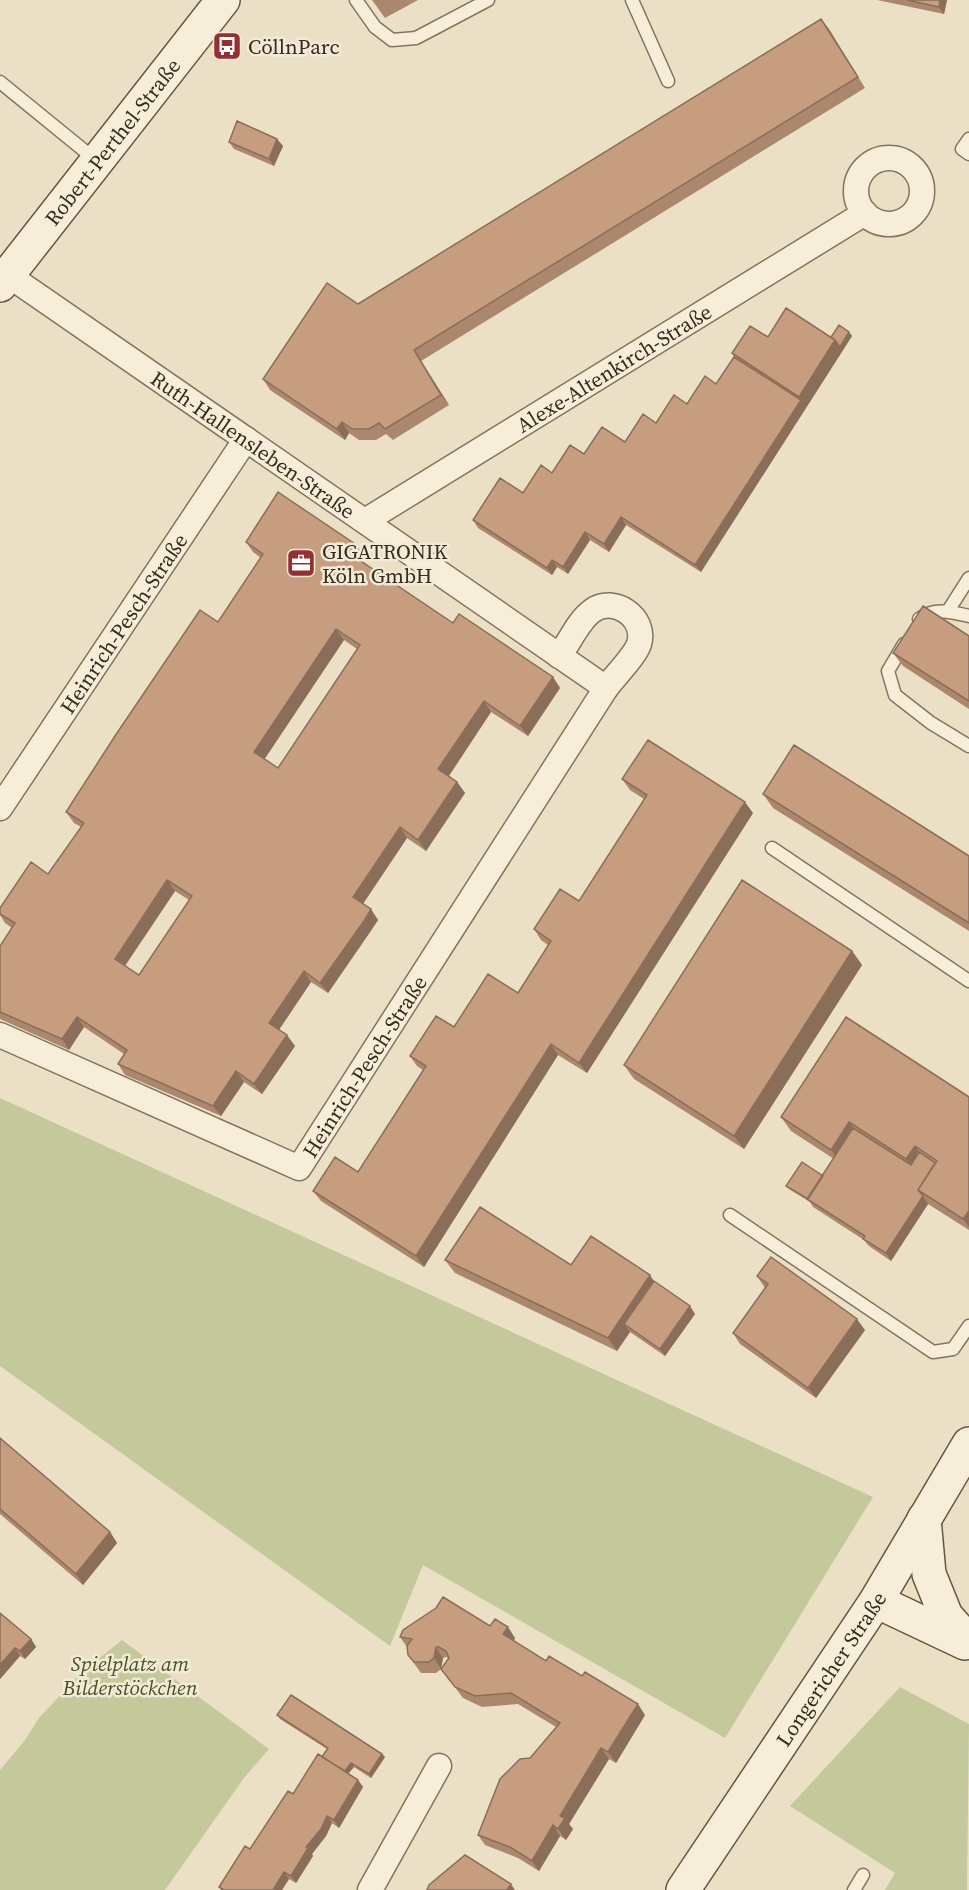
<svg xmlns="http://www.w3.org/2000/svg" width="969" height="1890" font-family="'Source Serif 4',serif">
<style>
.green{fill:#c4c99b}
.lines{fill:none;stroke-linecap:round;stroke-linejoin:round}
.lane-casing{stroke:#86735d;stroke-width:15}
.street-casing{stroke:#86735d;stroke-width:27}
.secondary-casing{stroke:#685440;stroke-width:36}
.lane{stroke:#f7eed9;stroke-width:12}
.street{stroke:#f7eed9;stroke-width:24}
.secondary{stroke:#f7eed9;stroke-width:33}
.wall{fill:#ab876d;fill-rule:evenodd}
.shaded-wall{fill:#8b6e59}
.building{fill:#c79d7f;stroke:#8b6e59;stroke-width:1.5;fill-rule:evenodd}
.labels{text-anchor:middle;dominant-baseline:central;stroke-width:5;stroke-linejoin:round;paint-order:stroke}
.poi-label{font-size:21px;fill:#372b20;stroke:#f3ebd6;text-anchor:start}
.street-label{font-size:21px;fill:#372b20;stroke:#f3ebd6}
.park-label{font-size:21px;font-style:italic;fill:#485228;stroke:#f3ebd6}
</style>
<rect width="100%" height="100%" fill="#ebe0c6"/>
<path class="green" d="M0,1098L873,1497L725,1738L423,1565L390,1646L0,1366Z
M122,1640L269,1749L244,1778L165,1890H0V1770L25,1740L39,1718L82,1672Z
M900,1687L969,1724L967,1890H885L895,1873L790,1806Z"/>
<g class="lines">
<g class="lane-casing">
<path id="lane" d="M356,0L375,27L392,40L416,38L488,0
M632,0L668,81
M0,82L97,161
M969,139L962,149L969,154
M948,611L969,578
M919,619C934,607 952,612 969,616
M904,644L888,671L895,695L931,723L969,746
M772,848L969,981
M730,1215L933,1352L953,1349L969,1326
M854,1890L863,1875"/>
</g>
<g class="street-casing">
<g id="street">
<circle cx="889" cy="191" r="33"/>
<path id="s1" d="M8,275L606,688"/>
<path id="s2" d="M365,521L865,213"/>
<path id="s3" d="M0,808L246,439"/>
<path id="s4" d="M0,1035L299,1168L606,688C614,677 635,656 639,644C647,617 613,595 592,611C579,620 569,643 559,656"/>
<path d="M370,1890L439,1766"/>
</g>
</g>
<g class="secondary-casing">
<g id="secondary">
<path id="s5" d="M0,285L223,0"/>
<path d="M924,1519L929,1574L946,1616L969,1642"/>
<path d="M876,1601L965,1643"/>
<path id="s6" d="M683,1890L876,1601L969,1444"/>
</g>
</g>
<use href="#lane" class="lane"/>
<use href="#street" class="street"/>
<use href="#secondary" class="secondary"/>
</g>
<path class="wall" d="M372,0H418L385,18Z
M877,0H947L944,14Z
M821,19L865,88L421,361L449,405L393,440L386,434L376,440H359L349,433L345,440L270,390L263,379L358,304Z
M277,139L283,146L274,166L234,149L229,142Z
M849,332L852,336L701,572L626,525L609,552L590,540L568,574L557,567L552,575L478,528L473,520L523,493L552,473L584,454L625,442L687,404L716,384L734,357L732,353L768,337H831Z
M246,542L355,544L363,554L359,560L453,623L553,677L560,688L528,736L491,712L449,776L457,782L465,793L426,851L407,838L363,904L378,920L371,931L328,993L311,982L279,1030L295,1046L262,1094L244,1082L221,1116L125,1075L118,1064L124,1054L84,1027L69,1050L0,1019V946L12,928L5,923L0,915V908L48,874L81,827L74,823L66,812L218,622L261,558L253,552ZM344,640L357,649L278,768L264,759ZM175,891L189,900L139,975L125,966Z
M969,636V709L903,666L893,653Z
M622,779L753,813L587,1073L558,1055L424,1267L321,1201L313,1191L358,1172L423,1070L417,1066L410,1056L454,1027L518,993L548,945L541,940L534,929L579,901L644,799L630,790Z
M763,794L969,856V931L773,808Z
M852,951L862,965L744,1149L634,1079L624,1065Z
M969,1097V1230L928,1204L891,1261L869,1246L864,1240L813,1207L810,1202L789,1189L786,1186L823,1176L834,1159L791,1131L781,1117Z
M445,1260L571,1265L654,1281L695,1314L665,1356L630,1332L617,1351L455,1273Z
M757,1276L865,1330L816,1398L740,1344L733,1333L765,1288Z
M0,1438L110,1532L117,1543L83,1585L0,1514Z
M0,1613L31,1639L36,1647L25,1659L20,1656L0,1679Z
M490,1626L515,1638L514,1641L546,1661L645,1715L616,1763L609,1759L569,1824L573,1829L566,1840L560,1836L539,1871L518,1858L485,1845L478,1835L530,1758L556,1727L518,1704L482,1707L463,1698L441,1669L448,1659L447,1657L443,1658L441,1669L436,1673H421L408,1655L407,1647L400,1637Z
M277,1715L382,1754L385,1757L371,1778L354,1767L348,1774L358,1780L363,1787L339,1828L332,1823L326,1836L312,1854L313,1856L296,1883L289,1879L282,1890H221L219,1887L250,1849L327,1749L280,1719Z"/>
<path class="shaded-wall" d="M940,0H947L944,14L939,7Z
M821,19L829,29L865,88L858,77Z
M277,139L283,146L274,166L269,159Z
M849,332L852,336L701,572L695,565L801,400L799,397L835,340Z
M414,350L449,405L441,395Z
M342,422L349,433L345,440L337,429Z
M621,517L626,525L609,552L604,544Z
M585,532L590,540L568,574L563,567Z
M355,544L363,554L356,564L349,553Z
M552,560L557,567L552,575L547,568Z
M336,629L344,640L262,763L254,752Z
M553,677L560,688L528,736L520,726Z
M484,701L491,712L446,780L438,769Z
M457,782L465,793L426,851L418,840Z
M745,802L753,813L587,1073L579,1063Z
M400,827L407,838L360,908L353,897Z
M167,880L175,891L122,970L115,959Z
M371,909L378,920L328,993L320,983Z
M852,951L862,965L744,1149L734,1136Z
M304,971L311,982L276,1034L269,1023Z
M77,1017L84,1027L69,1050L62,1039Z
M287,1035L295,1046L262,1094L254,1084Z
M551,1044L558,1055L424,1267L416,1256Z
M236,1071L244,1082L221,1116L213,1106Z
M849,1122L859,1136L841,1163L831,1150Z
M915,1146L924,1159L916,1173L906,1159Z
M923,1196L928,1204L891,1261L886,1253Z
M969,1211V1227L963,1219Z
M650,1275L659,1289L624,1324L630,1332L617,1351L608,1338Z
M690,1306L695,1314L665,1356L660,1349Z
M857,1319L865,1330L816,1398L808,1388Z
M110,1532L117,1543L83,1585L76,1574Z
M508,1627L515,1638L511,1645L503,1634Z
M31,1639L36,1647L25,1659L20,1651Z
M436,1647L443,1658L441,1669L434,1658Z
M15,1648L20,1656L0,1679V1665Z
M638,1704L645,1715L616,1763L608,1752Z
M601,1748L609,1759L569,1824L573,1829L566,1840L558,1829L560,1816Z
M382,1754L385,1757L371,1778L369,1774Z
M351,1763L354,1767L346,1776L344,1772Z
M358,1780L363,1787L339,1828L334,1820Z
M327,1816L332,1823L326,1836L312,1854L313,1856L296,1883L291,1876L306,1847Z
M553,1825L560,1836L539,1871L532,1861Z
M284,1872L289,1879L282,1890H273Z
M511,1884L515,1890H507Z"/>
<path class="building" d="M907,0H940L939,7Z
M821,19L858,77L414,350L441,395L385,429L379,423L369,429H352L342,422L337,429L263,379L327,283L358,304Z
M237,121L277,139L269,159L229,142Z
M786,308L835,340L799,397L732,353L750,326L768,337Z
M839,325L849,332L840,347L835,340L831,337Z
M734,357L801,400L695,565L621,517L604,544L585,532L563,567L552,560L547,568L473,520L500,478L523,493L541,465L552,473L570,445L584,454L602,427L625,442L643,414L656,423L674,395L687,404L705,376L716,384Z
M278,492L355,544L349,553L453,623L459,614L553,677L520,726L484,701L438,769L457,782L418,840L400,827L353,897L371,909L364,921L320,983L304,971L269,1023L287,1035L254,1084L236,1071L213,1106L118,1064L127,1050L77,1017L62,1039L0,1012V946L15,923L0,914V908L31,862L48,874L84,823L66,812L115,736L200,610L218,622L263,554L246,542ZM336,629L360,645L278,768L254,752ZM167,880L192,896L139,975L115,959Z
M923,606L969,636V701L893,653Z
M648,740L745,802L579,1063L551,1044L416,1256L313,1191L335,1157L358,1172L426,1066L410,1056L436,1016L454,1027L488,974L518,993L551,941L534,929L560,889L579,901L647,795L622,779Z
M794,745L969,856V923L763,794Z
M742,880L852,951L734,1136L624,1065Z
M846,1017L969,1097V1211L963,1219L918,1190L937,1161L915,1146L906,1159L849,1122L831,1150L781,1117Z
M853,1128L911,1165L919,1152L935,1163L918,1190L923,1196L886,1253L863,1239L865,1236L807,1199Z
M802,1162L823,1176L808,1199L786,1186Z
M480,1207L571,1265L591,1236L650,1275L608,1338L445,1260Z
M771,1257L857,1319L808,1388L733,1333L768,1284L757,1276Z
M654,1281L690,1306L660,1349L624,1324Z
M0,1438L110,1532L76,1574L0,1509Z
M443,1597L490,1626L495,1619L508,1627L503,1634L546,1661L549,1656L582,1676L585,1672L638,1704L608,1752L601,1748L560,1816L565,1818L558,1829L553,1825L532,1861L510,1847L478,1835L500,1779L520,1759L530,1758L560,1723L511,1693L475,1696L455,1687L441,1669L449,1658L446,1651L439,1647H436L434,1658L429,1662H414L408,1655L407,1646L412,1639L400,1637L403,1630L436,1608Z
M0,1613L31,1639L20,1651L15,1648L0,1665Z
M291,1695L382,1754L369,1774L351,1763L345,1771L322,1757L328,1748L277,1715Z
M318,1754L358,1780L334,1820L327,1816L321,1829L306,1847L308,1848L291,1876L284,1872L273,1890H224L219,1887L245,1846L250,1849L288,1791L293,1794Z
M465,1855L511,1884L507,1890H427L429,1885Z"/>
<defs>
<g id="bus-square" transform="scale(1.5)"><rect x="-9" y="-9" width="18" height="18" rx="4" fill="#913132" stroke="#f3ebd6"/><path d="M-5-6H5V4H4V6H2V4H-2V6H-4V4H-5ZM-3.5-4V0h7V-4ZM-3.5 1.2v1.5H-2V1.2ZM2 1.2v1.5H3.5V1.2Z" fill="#fff"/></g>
<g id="office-square" transform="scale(1.5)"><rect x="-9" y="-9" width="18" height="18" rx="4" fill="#913132" stroke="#f3ebd6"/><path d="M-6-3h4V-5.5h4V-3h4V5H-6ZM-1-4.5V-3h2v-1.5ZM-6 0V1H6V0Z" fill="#fff"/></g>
</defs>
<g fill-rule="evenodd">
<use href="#bus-square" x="227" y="46"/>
<use href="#office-square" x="301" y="563"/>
</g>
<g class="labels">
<g class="poi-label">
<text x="248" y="46">CöllnParc</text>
<text x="322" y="551">GIGATRONIK<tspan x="322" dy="24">Köln GmbH</tspan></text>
</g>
<g class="street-label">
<text stroke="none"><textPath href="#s5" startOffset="182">Robert-Perthel-Straße</textPath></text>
<text stroke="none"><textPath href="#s2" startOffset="292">Alexe-Altenkirch-Straße</textPath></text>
<text stroke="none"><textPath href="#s1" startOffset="298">Ruth-Hallensleben-Straße</textPath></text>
<text stroke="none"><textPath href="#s3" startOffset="222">Heinrich-Pesch-Straße</textPath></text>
<text stroke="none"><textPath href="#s4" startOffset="448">Heinrich-Pesch-Straße</textPath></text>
<text stroke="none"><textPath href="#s6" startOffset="266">Longericher Straße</textPath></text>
</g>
<g class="park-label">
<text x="130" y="1663">Spielplatz am<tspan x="130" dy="24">Bilderstöckchen</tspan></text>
</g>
</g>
</svg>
